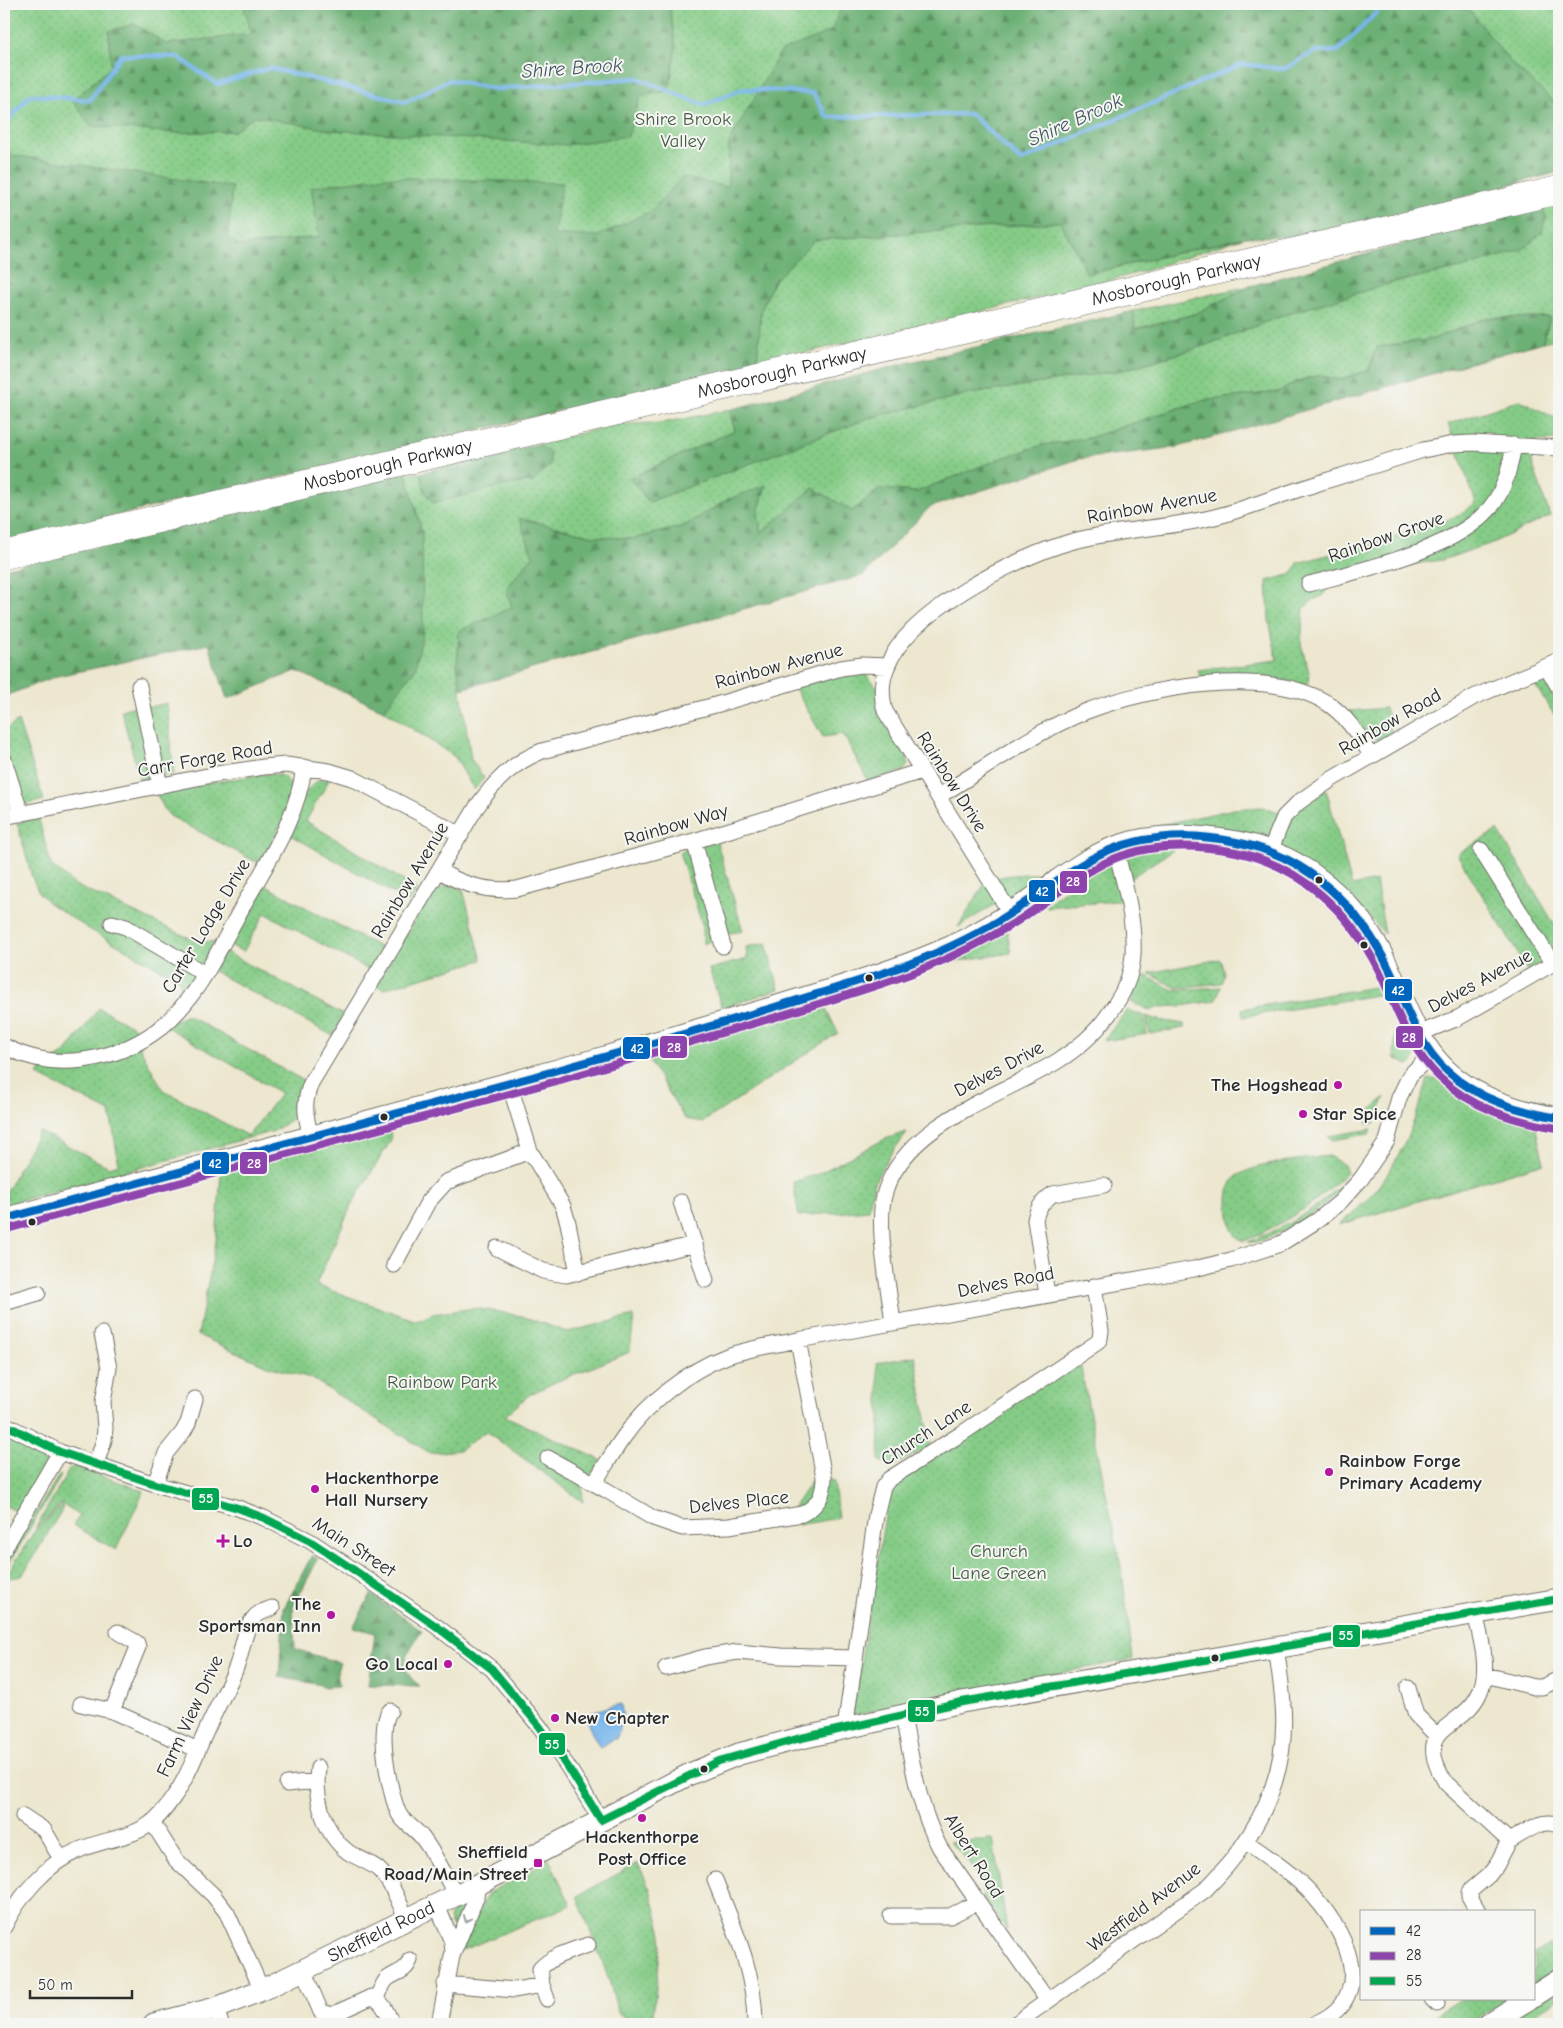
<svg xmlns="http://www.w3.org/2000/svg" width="1563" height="2028" font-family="'Comic Neue',sans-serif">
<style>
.grass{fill:url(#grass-dots);stroke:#587c59}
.forest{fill:url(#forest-firs);stroke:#4c6e50}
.water{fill:#78b6eb;stroke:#52708b}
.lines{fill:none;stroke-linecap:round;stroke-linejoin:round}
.stream{stroke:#78b6eb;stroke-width:4.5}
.street-casing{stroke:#6f6d64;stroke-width:17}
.secondary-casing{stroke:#6f6d64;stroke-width:23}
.highway-casing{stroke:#6f6d64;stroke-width:29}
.street{stroke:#fff;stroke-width:15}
.secondary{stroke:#fff;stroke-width:21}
.highway{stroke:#fff;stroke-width:28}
.bus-1-casing{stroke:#f6f6f2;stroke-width:11}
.bus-2-casing{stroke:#f6f6f2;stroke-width:11}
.bus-3-casing{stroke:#f6f6f2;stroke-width:11}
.bus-1{stroke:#0065bd;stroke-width:8}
.bus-2{stroke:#8e44ad;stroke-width:8}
.bus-3{stroke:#00a651;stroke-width:8}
.oneway{stroke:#a0a0a0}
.bus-dot{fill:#2b2b2b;stroke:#f6f6f2;stroke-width:2}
.poi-dot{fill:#b5179e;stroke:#f6f6f2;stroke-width:2}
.labels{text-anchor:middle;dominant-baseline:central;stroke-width:4;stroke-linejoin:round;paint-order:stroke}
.park-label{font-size:19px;fill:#465b47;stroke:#f6f6f2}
.street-label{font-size:19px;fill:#2b2b2b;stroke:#f6f6f2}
.poi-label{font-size:19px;font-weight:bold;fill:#2b2b2b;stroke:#f6f6f2;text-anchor:start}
.water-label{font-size:20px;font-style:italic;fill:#425565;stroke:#f6f6f2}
.line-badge{stroke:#f6f6f2;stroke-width:2}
.badge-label{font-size:14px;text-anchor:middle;font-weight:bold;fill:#fff}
</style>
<defs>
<pattern id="grass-dots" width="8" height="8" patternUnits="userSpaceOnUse" patternTransform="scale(1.25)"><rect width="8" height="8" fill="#85cc87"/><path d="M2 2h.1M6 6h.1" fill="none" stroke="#73af75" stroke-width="1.8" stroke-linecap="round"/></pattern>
<pattern id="forest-firs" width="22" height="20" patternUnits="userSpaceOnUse" patternTransform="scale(1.25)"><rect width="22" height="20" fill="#6cb074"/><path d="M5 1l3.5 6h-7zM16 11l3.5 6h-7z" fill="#598f5f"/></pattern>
</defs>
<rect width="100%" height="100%" fill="#f6f6f2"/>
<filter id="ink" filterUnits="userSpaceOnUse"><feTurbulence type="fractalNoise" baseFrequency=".02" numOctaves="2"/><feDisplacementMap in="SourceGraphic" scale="10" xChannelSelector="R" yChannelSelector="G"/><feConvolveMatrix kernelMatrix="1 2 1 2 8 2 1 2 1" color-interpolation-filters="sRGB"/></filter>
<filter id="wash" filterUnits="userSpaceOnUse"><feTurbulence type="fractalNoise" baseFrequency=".0096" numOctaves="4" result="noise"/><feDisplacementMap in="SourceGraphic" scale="20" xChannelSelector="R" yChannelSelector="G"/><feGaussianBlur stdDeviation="1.12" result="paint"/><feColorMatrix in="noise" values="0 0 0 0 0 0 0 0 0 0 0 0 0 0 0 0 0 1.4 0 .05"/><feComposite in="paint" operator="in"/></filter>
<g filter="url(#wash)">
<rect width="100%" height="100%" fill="#ede7cf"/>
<path class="grass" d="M4,4H1559V106L1510,62L699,259L319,232L320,237L239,246L228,238L4,230Z
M1559,203V353L1555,339L1543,342L1550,317L1486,318L1433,339L1377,347L1369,370L1339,380L1320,375L1298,381L1278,392L1200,401L1089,438L1043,445L1002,458L916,492L880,489L852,511L813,488L761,534L758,512L766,486L727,500L684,526L633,539L593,536L520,519L533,556L506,589L512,607L457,664L471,759L484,778L474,790L455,757L384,710L415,669L422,532L406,473H421L425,492L533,482L550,453L538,444L618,424L661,423L729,410L735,430L630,478L649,502L869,418L964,395L1123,370L1201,347L1284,315L1391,283L1466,267L1523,249L1543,206Z
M1061,222L1088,274L1245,237L1144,271L1089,286L757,364L761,311L773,282L815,240Z
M1250,286L1195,314L1134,329V311Z
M1520,400L1559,420V440L1534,441L1532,462L1550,516L1492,543L1442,560L1386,568L1332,584L1322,596L1313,600L1304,608L1301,644L1310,676L1307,685L1268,677H1229L1201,679L1198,670L1277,660L1269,620L1267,581L1292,574L1298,563L1368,544L1454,518L1476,503L1448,424Z
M1559,670V722L1531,679Z
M850,672L865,673L877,687L907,757L908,765L903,771L868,781L843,734L823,737L794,687Z
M167,703L174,774L140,780L121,710L135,706L140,709Z
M1385,708L1392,734L1382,741L1366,736L1349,711Z
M18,721L44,800L4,810V731Z
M266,774C275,774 285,774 290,784C298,800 268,848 260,864L170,816L165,810L156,793L206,783Z
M321,779L329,780L306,821L417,889L410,903L289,834C296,815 302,788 321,779Z
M1326,789L1352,886L1376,881L1385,934L1346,892L1258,837L1160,825L1234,809L1262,807L1279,812Z
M38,816L51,865L75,885L196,941L215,942L187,993L182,989L178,979L89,929L49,903L39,893L32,877L17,823Z
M1498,830L1559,932V952L1528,970L1457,854Z
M716,839L743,931L731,933L715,931L711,941L703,944V927L679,852Z
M1154,847H1165L1173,850L1124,882L1127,900L1047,907L1046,904L1072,886L1082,876L1099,866L1118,858Z
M1047,873L958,927L984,885C999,872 1028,875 1047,873Z
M261,883L383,949L371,971L265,913L243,952L228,944Z
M444,886H454L463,890L482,960L384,989L375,985L431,895Z
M1007,931L1011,953L944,963Z
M766,943L779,989L722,1008L709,969L747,959L746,947Z
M224,951L344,1015L333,1036L213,971Z
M1220,959L1224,973L1221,983L1176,988L1149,973Z
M1143,974L1173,990L1221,987L1215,1001L1180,1006L1157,1007L1149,1010L1131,1002Z
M1380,986L1383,994L1243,1017L1242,1009Z
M824,1005L838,1033L703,1122L685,1119L647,1057Z
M99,1008L137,1029L141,1050L163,1090L248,1136L281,1093L165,1026L187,1015L304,1081L299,1114L274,1131L4,1205V1193L6,1192L39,1131L109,1167L119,1164L110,1112L38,1075L42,1067L65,1053Z
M1127,1010L1144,1016L1147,1034L1103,1041Z
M1146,1016L1159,1020L1184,1024V1028L1150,1034Z
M1409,1030L1418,1050L1413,1062L1408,1065L1394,1058L1395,1032Z
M1428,1079H1439L1473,1102L1534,1121L1544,1163L1339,1225C1350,1215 1363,1205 1373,1193C1401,1160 1415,1121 1428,1079Z
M1385,1097L1374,1123L1367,1124L1365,1115Z
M390,1128L391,1140L351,1206L316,1285L417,1321L433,1314L475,1308L522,1316L567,1332L634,1316L630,1352L553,1383L529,1395L505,1416L601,1460L582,1486L583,1502L486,1431L460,1450L430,1453L311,1378L267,1366L198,1335L216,1241L221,1172Z
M1372,1129L1369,1134L1332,1140L1328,1136Z
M907,1132C886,1161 873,1174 869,1210L799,1216L793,1182L818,1174L885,1139Z
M1329,1156L1344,1165L1347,1172C1317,1204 1283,1224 1244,1241C1233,1238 1231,1226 1229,1216C1228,1204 1226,1188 1235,1178C1250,1163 1307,1159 1329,1156Z
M1346,1180C1340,1189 1334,1197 1325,1204C1313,1214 1263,1246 1248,1242C1286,1227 1317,1209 1346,1180Z
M915,1356L931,1446L893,1466L879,1461L880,1418L877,1363Z
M1079,1359L1122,1572L1133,1659L944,1695L852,1716L890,1486Z
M4,1430L44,1452L48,1459L20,1513L4,1505Z
M73,1467H77L144,1491L116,1550L73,1525L80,1516L63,1505H60L35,1529L69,1470Z
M59,1475L61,1476L4,1572V1566Z
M815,1476L834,1481L838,1518L798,1525L793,1508Z
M61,1506L63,1508L22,1576L4,1579L34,1532Z
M993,1839L1007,1930L983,1898L981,1881L962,1854L949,1842Z
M549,1859L571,1905L463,1950L484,1900L490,1892Z
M638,1863L650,1889L662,1934L652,2024H634L618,2013L609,1980L577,1896Z
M470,1903L460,1923L456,1927L452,1926L449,1918C454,1909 460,1907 470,1903Z
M1559,1939V1968L1534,1983V1954Z
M1559,1985V1998L1519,2024H1495Z
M1461,1999H1508L1468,2024H1421Z"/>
<path class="forest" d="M243,4H681L670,10L676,47L669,91L641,96L628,136L567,145L329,130L255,116L234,131L175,133L90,126L73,100L111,67L109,31L135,24L166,44L252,34Z
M848,4H1465L1510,62L1559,106V172L1313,236L1245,237L1087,274L1061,222L815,240L773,282L761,311L757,364L4,542V154L232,187L228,238L239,246L319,237L311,187L385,177L562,183L554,235L598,236L651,211L682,177L728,187L729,142L781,51L831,31L839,12Z
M1543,206L1546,218L1542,232L1523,249L1466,267L1391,283L1284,315L1201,347L1123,370L964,395L869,418L649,502L630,478L735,430L729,410L902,364L1134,311L1135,329L1195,314L1250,286Z
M1550,317L1543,342L1178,447L1079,459L930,507L864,575L461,689L457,664L459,631L512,607L506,589L533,556L519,518L593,536L633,539L684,526L727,500L766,485L758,512L761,533L813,488L852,511L880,489L916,492L1002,458L1043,445L1089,438L1200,401L1278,392L1298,381L1320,375L1339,380L1369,370L1377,347L1433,339L1486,318Z
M538,444L550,453V465L533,482L515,483L434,503L425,492L421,473Z
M406,473L422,532L423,632L415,669L384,710L296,671L227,699L209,644L57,676L5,696L4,569Z
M312,1555L318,1559L293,1607L295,1649L340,1663L337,1671L339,1686L322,1687L321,1685L279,1677L284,1608Z
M371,1594L422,1631C408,1652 394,1667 420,1686L368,1685L375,1633L353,1627Z"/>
<path class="water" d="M621,1704L623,1720L616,1739H613L600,1748C580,1711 581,1714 621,1704Z"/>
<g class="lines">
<path class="stream" d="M1401,4L1412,6L1415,4
M4,125L30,95L90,100L121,55L178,57L217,84L270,68L406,102L449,80L495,89L637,78L704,105L742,89L813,93L827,117L971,114L1021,161L1242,64L1284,69L1314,52L1338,51L1385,4"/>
</g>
</g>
<g filter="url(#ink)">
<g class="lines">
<g class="street-casing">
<path id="street" d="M1309,584C1361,570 1455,550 1490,508C1505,490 1510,467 1514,445
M1547,667L1559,688
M139,686L160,786
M4,760L21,814
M939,796C987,767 1034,732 1087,711C1150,687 1267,666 1327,703C1347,716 1359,736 1371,755
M4,817L217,774L264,767L286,765L329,771L352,778L461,835
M694,841L723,946
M1481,850L1553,964
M1270,851L1284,817L1299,802L1332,779L1474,697L1559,661
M440,871C464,886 489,892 517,889L694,841L922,771
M1011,914L885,711C881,696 881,681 887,667C907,612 1017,557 1070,542C1119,528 1172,529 1222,515C1246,508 1270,499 1294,491C1337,477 1380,464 1423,450L1453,444L1472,443L1559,448
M112,923L126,927L205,974
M1418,1034L1458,1018L1559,960
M4,1046C34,1062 66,1065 99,1057C182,1038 206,972 244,904C268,861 298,817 304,767
M509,1083L530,1151L563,1206L568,1223L578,1273
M311,1136C305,1116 303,1103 311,1083L476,808C494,782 512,763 542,751L719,704L841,668L862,665L887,666
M681,1202L706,1280
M497,1248L543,1271L566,1275L695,1244
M394,1265L428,1202L446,1182L530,1151
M1047,1294L1035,1220C1037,1208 1043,1201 1053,1194L1104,1185
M4,1303L38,1293
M893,1323C889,1288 875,1224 885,1192C907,1123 1000,1096 1056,1062C1079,1048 1101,1028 1115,1005C1125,990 1132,973 1133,955C1135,919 1124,882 1115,847
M4,1424L60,1452L155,1484L238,1508L264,1518L310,1541L351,1568L436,1626L492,1669L540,1727L568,1767L601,1820
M548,1458L606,1490L653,1518L682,1528L729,1526L802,1514C818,1506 824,1495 824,1477L798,1340
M96,1464L104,1440L105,1428L103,1402L109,1368L102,1334
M594,1483C604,1468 613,1452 623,1438C647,1403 687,1371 727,1356C750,1348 774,1345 798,1340L1194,1269L1231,1260L1280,1244L1318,1220L1340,1202L1361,1179L1387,1141L1399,1098L1410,1075L1432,1054
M155,1484L166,1453L183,1432L188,1423L195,1399
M4,1549L60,1452
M1475,1613C1480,1637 1490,1665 1481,1689C1467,1731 1408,1722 1446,1783L1509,1841C1523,1834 1544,1816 1559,1826
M666,1668L705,1657L738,1652L781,1656L854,1658
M1485,1675L1534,1687H1542L1559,1679
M1408,1688L1416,1715L1437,1736
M81,1704L112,1711L198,1750
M112,1711L138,1647L137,1643L118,1632
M390,1711C376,1728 390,1795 399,1814C404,1823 414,1828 421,1836C435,1854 445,1875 456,1895
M903,1716C912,1761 918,1807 940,1848L1048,2001
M845,1728L876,1515L883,1487L889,1479L961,1434L1098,1342L1100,1338L1101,1331L1094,1286
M318,1768C314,1797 324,1834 348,1852C357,1858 370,1862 378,1869C392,1882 399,1903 407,1919
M287,1784L317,1781
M23,1816L44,1830L61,1859
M152,1822L176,1860L213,1895L227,1913L262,1990
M1246,1842C1267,1856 1289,1871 1307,1889C1344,1927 1382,1996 1314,2024
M715,1880C734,1928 755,1972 755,2024
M437,1905L452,1942L453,1952
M1478,1912L1469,1896V1892L1489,1875L1496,1866L1509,1841
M891,1916H950L978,1902
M4,1927C19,1896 47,1863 79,1850C102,1840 130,1838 150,1824C160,1817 168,1805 175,1795C190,1774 197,1750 208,1727C217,1706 229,1687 237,1665C243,1650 243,1632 253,1619C258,1612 265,1611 272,1608
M303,1970L321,2012L332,2015L371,1997C383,2000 387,2013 392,2024
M445,1984L515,1990L542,1985
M377,1998C380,1992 382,1984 387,1979C396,1972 406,1972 410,1960
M547,1999L542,1985L540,1969C553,1955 571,1951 588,1945
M1432,1999L1437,2004
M216,2008L221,2024
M439,2024L452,1956L476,1898L477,1885
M1015,2024L1205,1890C1255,1840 1289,1778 1283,1705C1282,1686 1279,1667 1276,1648"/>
</g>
<g class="secondary-casing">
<g id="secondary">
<path d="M4,1219C202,1166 400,1114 598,1059C660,1041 722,1023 784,1004C839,987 896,971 950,947C982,932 1012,913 1040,893C1064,876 1088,857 1115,847C1153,833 1198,835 1237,842C1304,854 1359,904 1387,965C1405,1003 1416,1042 1447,1071C1478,1100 1519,1112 1559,1118"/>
<path d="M1534,1996L1559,1980"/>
<path id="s1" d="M154,2024L216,2008L262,1990L477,1885L690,1774L739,1754L797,1739L962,1702L1559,1599"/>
<path d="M1488,2024L1529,1999"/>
</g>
</g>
<g class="highway-casing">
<g id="highway">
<path id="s2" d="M4,555L1559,190"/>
</g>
</g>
<use href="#street" class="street"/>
<use href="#secondary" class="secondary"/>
<use href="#highway" class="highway"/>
<g class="bus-1-casing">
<path id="bus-1" d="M4,1219C185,1171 366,1123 547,1073C623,1052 699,1030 775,1007C820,993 865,980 909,964C945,950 979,934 1011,913C1038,895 1063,874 1091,859C1135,834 1188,832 1236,842C1308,856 1361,908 1391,973C1406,1007 1419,1045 1447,1071C1478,1100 1519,1111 1559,1118"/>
</g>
<g class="bus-2-casing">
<path id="bus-2" d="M7,1229C190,1180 374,1131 557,1081C630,1060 703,1039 776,1017C823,1002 871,989 918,971C953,957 987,940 1019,920C1046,902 1071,881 1099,866C1140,843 1191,843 1236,852C1301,866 1350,912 1379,971C1396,1007 1408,1047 1439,1077C1471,1108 1514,1121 1557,1128"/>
</g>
<g class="bus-3-casing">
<path id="bus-3" d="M4,1424L60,1452L155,1484L238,1508L264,1518L310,1541L351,1568L436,1626L492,1669L540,1727L568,1767L601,1820L719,1761L797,1739L962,1702L1559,1599"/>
</g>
<use href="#bus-1" class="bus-1"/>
<use href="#bus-2" class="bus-2"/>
<use href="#bus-3" class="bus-3"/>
</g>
<defs><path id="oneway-chevron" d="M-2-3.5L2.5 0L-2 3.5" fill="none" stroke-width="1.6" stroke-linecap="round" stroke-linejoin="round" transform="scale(1.25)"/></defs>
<use class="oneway" href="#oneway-chevron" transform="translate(467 1919) rotate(113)"/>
</g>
<g class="bus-dot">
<circle cx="1319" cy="880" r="4.5"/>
<circle cx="1364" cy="945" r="4.5"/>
<circle cx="869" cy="978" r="4.5"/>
<circle cx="384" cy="1117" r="4.5"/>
<circle cx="32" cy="1222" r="4.5"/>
<circle cx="1215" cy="1658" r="4.5"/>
<circle cx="704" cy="1769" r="4.5"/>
</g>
<g class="poi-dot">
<circle cx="1338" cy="1085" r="5"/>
<circle cx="1303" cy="1114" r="5"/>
<circle cx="1329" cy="1472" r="5"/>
<circle cx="315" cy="1489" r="5"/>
<path d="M220.5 1533.5h5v5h5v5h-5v5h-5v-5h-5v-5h5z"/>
<circle cx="331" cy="1615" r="5"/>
<circle cx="448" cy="1664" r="5"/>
<circle cx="555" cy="1718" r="5"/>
<circle cx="642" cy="1818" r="5"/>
<rect x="533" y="1858" width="10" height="10" rx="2.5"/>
</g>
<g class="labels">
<g class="park-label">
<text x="683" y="119">Shire Brook<tspan x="683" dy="22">Valley</tspan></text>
<text x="442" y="1382">Rainbow Park</text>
<text x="999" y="1551">Church<tspan x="999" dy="22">Lane Green</tspan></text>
</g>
<g class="street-label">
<text stroke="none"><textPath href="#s2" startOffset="1204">Mosborough Parkway</textPath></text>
<text stroke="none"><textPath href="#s2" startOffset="799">Mosborough Parkway</textPath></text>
<text stroke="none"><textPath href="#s2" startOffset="394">Mosborough Parkway</textPath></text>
<text transform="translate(1152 506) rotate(-10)">Rainbow Avenue</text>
<text transform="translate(1386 537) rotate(-19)">Rainbow Grove</text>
<text transform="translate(779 666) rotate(-15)">Rainbow Avenue</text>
<text transform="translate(1390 722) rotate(-30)">Rainbow Road</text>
<text transform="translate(205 759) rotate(-10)">Carr Forge Road</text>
<text transform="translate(952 782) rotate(58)">Rainbow Drive</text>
<text transform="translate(676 825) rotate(-16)">Rainbow Way</text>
<text transform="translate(410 880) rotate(-59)">Rainbow Avenue</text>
<text transform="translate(206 926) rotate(-59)">Carter Lodge Drive</text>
<text transform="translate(1480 981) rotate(-28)">Delves Avenue</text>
<text transform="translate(999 1069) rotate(-28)">Delves Drive</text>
<text transform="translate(1006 1282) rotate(-11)">Delves Road</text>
<text transform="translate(926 1433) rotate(-33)">Church Lane</text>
<text transform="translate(739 1502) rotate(-6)">Delves Place</text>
<text transform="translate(354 1547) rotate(33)">Main Street</text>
<text transform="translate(190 1716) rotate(-65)">Farm View Drive</text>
<text transform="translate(974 1856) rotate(58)">Albert Road</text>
<text transform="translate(1144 1907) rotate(-37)">Westfield Avenue</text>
<text stroke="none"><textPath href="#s1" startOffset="246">Sheffield Road</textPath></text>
</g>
<g class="poi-label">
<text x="1328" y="1085" text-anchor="end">The Hogshead</text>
<text x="1313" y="1114">Star Spice</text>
<text x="1339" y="1461">Rainbow Forge<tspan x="1339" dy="22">Primary Academy</tspan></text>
<text x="325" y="1478">Hackenthorpe<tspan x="325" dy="22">Hall Nursery</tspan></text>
<text x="233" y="1541">Lo</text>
<text x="321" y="1604" text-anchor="end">The<tspan x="321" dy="22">Sportsman Inn</tspan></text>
<text x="438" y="1664" text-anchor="end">Go Local</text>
<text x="565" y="1718">New Chapter</text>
<text x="642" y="1837" text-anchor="middle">Hackenthorpe<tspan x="642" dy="22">Post Office</tspan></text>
<text x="528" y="1852" text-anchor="end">Sheffield<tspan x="528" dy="22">Road/Main Street</tspan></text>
</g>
<g class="water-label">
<text transform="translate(572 68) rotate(-4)">Shire Brook</text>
<text transform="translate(1075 120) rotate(-24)">Shire Brook</text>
</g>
</g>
<g class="line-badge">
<rect x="1059" y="870" width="29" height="24" rx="5" fill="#8e44ad"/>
<rect x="1028" y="879" width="28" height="24" rx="5" fill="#0065bd"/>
<rect x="1384" y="978" width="29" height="24" rx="5" fill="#0065bd"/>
<rect x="1395" y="1025" width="29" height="24" rx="5" fill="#8e44ad"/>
<rect x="659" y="1035" width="29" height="24" rx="5" fill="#8e44ad"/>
<rect x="622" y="1036" width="29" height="24" rx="5" fill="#0065bd"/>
<rect x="201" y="1151" width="29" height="24" rx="5" fill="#0065bd"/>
<rect x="239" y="1151" width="29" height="24" rx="5" fill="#8e44ad"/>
<rect x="191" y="1487" width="29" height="24" rx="5" fill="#00a651"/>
<rect x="1332" y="1624" width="29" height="24" rx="5" fill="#00a651"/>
<rect x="907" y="1699" width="29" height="24" rx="5" fill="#00a651"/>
<rect x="538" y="1732" width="28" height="24" rx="5" fill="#00a651"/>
</g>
<g class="badge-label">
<text x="1073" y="886">28</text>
<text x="1042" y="896">42</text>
<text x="1398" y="995">42</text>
<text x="1409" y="1042">28</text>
<text x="674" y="1052">28</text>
<text x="637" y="1053">42</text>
<text x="215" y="1168">42</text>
<text x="254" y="1168">28</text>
<text x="206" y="1503">55</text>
<text x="1346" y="1640">55</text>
<text x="922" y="1716">55</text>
<text x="552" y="1749">55</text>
</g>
<rect width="1563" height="2028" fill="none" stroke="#f6f6f2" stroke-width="20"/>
<rect x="1360" y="1910" width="175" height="90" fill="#f6f6f2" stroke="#a5a5a2"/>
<rect x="1370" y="1927" width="25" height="8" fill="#0065bd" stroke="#a5a5a2"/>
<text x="1406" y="1936" font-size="15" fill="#2b2b2b">42</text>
<rect x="1370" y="1952" width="25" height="8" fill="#8e44ad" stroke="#a5a5a2"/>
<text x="1406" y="1960" font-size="15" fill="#2b2b2b">28</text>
<rect x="1370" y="1977" width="25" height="8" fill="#00a651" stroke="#a5a5a2"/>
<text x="1406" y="1986" font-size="15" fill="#2b2b2b">55</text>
<path d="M30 1990v8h102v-8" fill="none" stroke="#2b2b2b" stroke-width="2.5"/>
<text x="38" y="1990" font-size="15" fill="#2b2b2b" stroke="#f6f6f2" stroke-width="4" paint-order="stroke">50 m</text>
</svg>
